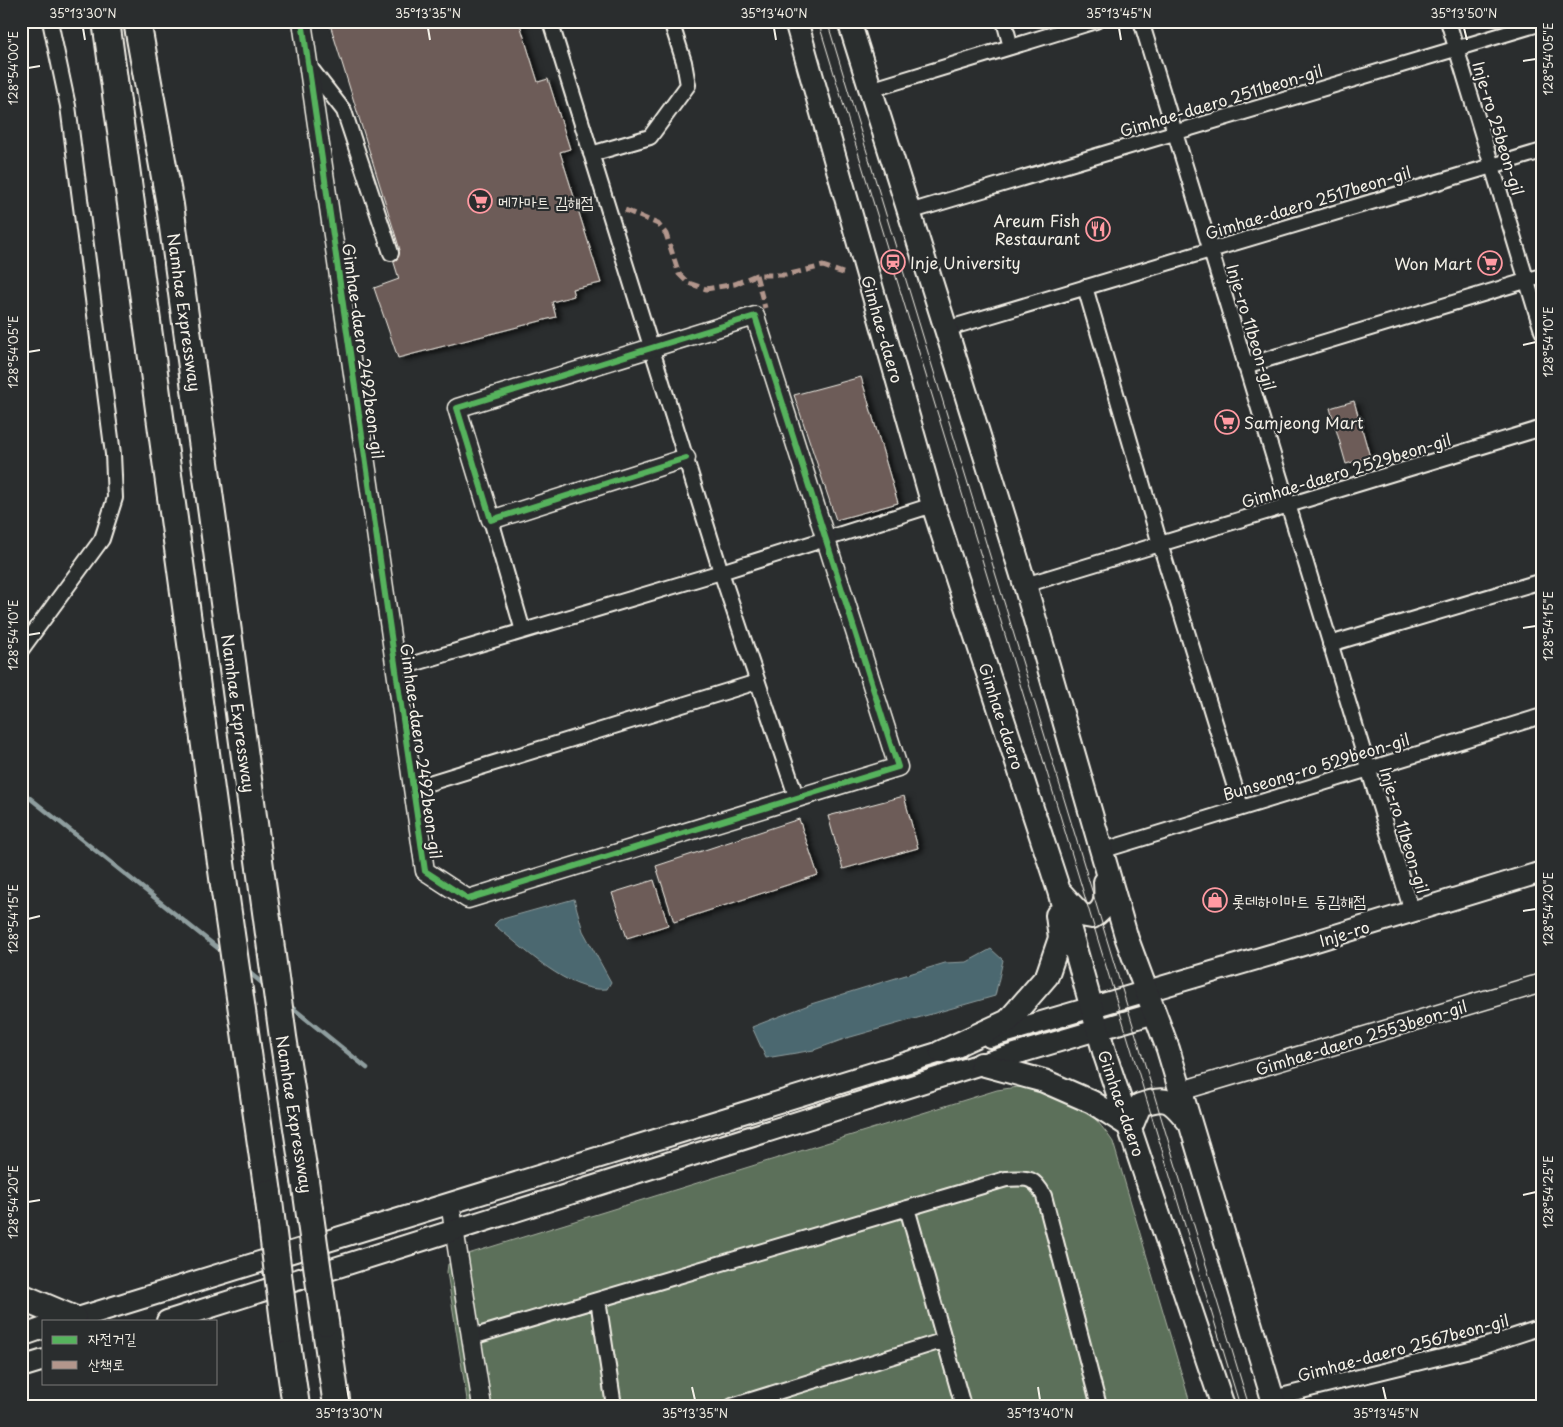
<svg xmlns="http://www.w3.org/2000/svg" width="1563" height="1427" font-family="'Playpen Sans','Poor Story',sans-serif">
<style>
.green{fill:#5c705a;stroke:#a8b0a1}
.water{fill:#4b676f;stroke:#8f9e9f}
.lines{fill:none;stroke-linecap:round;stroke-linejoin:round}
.stream{stroke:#8f9e9f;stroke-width:4.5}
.building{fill:#6d5b58;stroke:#f4f1e8;filter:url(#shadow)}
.minor-casing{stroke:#f4f1e8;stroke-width:18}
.tertiary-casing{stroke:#f4f1e8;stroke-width:21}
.secondary-casing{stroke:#f4f1e8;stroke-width:24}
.primary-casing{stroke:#f4f1e8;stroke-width:26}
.motorway-casing{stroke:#f4f1e8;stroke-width:30}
.minor{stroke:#2a2d2e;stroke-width:14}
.tertiary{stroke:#2a2d2e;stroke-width:18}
.secondary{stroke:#2a2d2e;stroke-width:20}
.primary{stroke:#2a2d2e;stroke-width:22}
.motorway{stroke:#2a2d2e;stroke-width:26}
.tram{stroke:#f4f1e8;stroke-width:1}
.motorway-bridge-casing{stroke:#f4f1e8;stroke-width:30;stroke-linecap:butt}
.motorway-bridge{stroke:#2a2d2e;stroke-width:26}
.quiet{stroke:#b2968c;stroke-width:5;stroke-dasharray:10 5;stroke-linecap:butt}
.cycleway-casing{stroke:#2a2d2e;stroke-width:9}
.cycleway{stroke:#56b35d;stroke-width:6}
.ticks{fill:none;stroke:#f4f1e8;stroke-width:2}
.labels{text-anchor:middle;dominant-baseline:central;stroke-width:4.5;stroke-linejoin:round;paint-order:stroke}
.street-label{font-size:16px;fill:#f4f1e8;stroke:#2a2d2e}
.poi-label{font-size:16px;fill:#f4f1e8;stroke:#2a2d2e;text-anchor:start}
.neatline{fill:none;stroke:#f4f1e8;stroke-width:2}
.ticks-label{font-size:12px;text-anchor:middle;fill:#f4f1e8}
</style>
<defs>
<filter id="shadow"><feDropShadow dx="5.5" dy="3" stdDeviation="2.5" flood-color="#0009"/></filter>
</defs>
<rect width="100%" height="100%" fill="#2a2d2e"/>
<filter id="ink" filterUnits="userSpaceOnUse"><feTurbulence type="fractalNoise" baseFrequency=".02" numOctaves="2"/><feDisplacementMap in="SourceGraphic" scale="10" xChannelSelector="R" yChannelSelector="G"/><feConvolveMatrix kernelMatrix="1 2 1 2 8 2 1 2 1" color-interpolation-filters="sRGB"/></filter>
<g filter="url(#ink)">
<path class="green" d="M1018,1087C1029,1088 1044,1086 1054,1090C1079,1099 1099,1121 1113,1142L1191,1406H485L465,1255L997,1090Z
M454,1263L478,1406H468L447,1272L448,1264Z"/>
<path class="water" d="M574,899L583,931L611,982L607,989C568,993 524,948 494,925L499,920Z
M991,949L1003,960L995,996L847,1038L814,1050L766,1058L752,1027L811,1004L945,963L967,962Z"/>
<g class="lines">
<path class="stream" d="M21,791L224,953
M246,970L267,987
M289,1005L367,1068"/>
</g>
<path class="building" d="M329,21H519L538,82L548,79L570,149L560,152L601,283L572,289L574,296L552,302L556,317L398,358L374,288L399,279L391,253L400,250Z
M861,377L898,503L836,520L794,395Z
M1354,401L1370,457L1346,464L1330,408Z
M904,796L918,848L843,869L828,816Z
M799,819L818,875L674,922L656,866Z
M654,880L668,925L627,938L612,893Z"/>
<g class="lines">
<g class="minor-casing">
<path id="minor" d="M550,21L721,572L933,505
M1004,21L1011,47
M1141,21L1412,912
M1448,21L1542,331
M309,66L344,111L391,253
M870,90L1096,21
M591,154L650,137L688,85L684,62L671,21
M909,212L1542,23
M1085,287L1160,544L1241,807
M946,329L1542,151
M1245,366L1542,276
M491,520L523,631
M1025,585L1542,428
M1330,644L1542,581
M21,650L102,539L115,498L113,454L68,106L50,21
M396,669L721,572L797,799
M413,788L757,682
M1101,851L1542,716
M907,1208L963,1406
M598,1300L614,1406
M472,1337L1006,1179C1027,1178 1034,1176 1044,1196L1099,1406
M1273,1398L1478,1348L1542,1327
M732,1406L945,1340"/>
</g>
<g class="tertiary-casing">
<path id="tertiary" d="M302,21L425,871L468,899L898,767L755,316L457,408L491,520L686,458
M1181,1091L1542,983
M450,1203L482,1406"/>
</g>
<g class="secondary-casing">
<path id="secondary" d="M990,1037L1277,953L1542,872
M68,1321L957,1047
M167,1321L981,1064L1155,1013
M21,1336L44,1328
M21,1367L44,1360"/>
</g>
<g class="primary-casing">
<path id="primary" d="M796,21L933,505L1059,891L1105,1055L1223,1406
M849,21L946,329L1025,585L1127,939L1168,1049L1275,1406
M1061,893L1081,915L1092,917C1107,909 1106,898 1105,882
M941,1052L1008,1021L1047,976L1060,938L1057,915
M981,1064L1044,1081L1092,1102L1131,1127L1140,1105C1167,1096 1170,1099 1188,1121"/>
</g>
<g class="motorway-casing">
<path id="motorway" d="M106,21L224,885L268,1193
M137,21L170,205L283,1037L305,1180
M21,1297L73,1319
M325,1322L337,1406
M285,1330L296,1406"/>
</g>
<use href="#minor" class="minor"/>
<use href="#tertiary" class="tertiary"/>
<use href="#secondary" class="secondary"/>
<use href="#primary" class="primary"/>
<use href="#motorway" class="motorway"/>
<path class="tram" d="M818,21L1240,1406
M827,21L1249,1406"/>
<g class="motorway-bridge-casing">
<path id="motorway-bridge" d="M305,1180L325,1322
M268,1193L285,1330"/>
</g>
<use href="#motorway-bridge" class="motorway-bridge"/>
<path class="quiet" d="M625,210L658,224L666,234L679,274L688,283L706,289L735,284L756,275H786L823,266L843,273
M756,275L765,308"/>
<g class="cycleway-casing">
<path id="cycleway" d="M302,21L425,871L468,899L898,767L755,316L457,408L491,520L686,458"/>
</g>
<use href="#cycleway" class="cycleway"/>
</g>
</g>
<path class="ticks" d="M83,28L85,40M428,28L430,40M774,28L776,40M1119,28L1121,40M1464,28L1467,40M1523,61L1536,59M28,68L40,66M1523,345L1536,342M28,352L40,350M1523,628L1536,626M28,635L40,633M1523,911L1536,909M28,919L40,916M1523,1195L1536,1192M28,1202L40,1200M347,1387L349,1400M692,1387L695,1400M1038,1387L1040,1400M1383,1387L1386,1400"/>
<defs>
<g id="supermarket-ring" transform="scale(1.25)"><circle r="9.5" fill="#2a2d2e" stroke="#ff9aa2" stroke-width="1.5"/><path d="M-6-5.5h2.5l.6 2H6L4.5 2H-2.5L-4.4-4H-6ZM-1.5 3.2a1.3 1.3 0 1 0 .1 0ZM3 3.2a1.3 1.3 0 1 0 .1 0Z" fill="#ff9aa2"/></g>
<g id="restaurant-ring" transform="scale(1.25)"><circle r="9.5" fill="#2a2d2e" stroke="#ff9aa2" stroke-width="1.5"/><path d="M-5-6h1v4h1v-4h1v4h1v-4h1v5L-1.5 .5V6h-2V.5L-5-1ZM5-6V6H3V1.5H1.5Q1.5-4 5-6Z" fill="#ff9aa2"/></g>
<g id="station-ring" transform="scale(1.25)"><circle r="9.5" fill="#2a2d2e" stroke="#ff9aa2" stroke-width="1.5"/><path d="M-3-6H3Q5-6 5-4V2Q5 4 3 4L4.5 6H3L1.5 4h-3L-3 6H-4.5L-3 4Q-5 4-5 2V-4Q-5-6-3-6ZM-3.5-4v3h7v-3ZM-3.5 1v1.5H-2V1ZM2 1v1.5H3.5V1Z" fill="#ff9aa2"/></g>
<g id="shop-ring" transform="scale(1.25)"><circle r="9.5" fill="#2a2d2e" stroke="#ff9aa2" stroke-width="1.5"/><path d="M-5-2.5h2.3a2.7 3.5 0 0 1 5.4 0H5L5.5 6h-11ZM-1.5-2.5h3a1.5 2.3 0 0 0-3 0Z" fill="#ff9aa2"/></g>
</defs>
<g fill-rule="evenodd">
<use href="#supermarket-ring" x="480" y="201"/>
<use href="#restaurant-ring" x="1098" y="229"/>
<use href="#station-ring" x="893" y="262"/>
<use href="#supermarket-ring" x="1490" y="263"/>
<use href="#supermarket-ring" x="1227" y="422"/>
<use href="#shop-ring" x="1215" y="900"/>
</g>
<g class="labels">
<g class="street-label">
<text transform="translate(1221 100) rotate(-17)">Gimhae-daero 2511beon-gil</text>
<text transform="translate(1499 128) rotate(73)">Inje-ro 25beon-gil</text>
<text transform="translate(1308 202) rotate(-17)">Gimhae-daero 2517beon-gil</text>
<text transform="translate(185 312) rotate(82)">Namhae Expressway</text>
<text transform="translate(1252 327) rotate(73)">Inje-ro 11beon-gil</text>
<text transform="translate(883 329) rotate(74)">Gimhae-daero</text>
<text transform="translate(364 351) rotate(82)">Gimhae-daero 2492beon-gil</text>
<text transform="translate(1346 470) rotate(-17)">Gimhae-daero 2529beon-gil</text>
<text transform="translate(239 713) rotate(82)">Namhae Expressway</text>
<text transform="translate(1002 716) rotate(72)">Gimhae-daero</text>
<text transform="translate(422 751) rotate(82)">Gimhae-daero 2492beon-gil</text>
<text transform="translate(1316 766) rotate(-17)">Bunseong-ro 529beon-gil</text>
<text transform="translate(1405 830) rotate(73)">Inje-ro 11beon-gil</text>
<text transform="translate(1344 933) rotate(-17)">Inje-ro</text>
<text transform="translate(1361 1037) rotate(-17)">Gimhae-daero 2553beon-gil</text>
<text transform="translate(1122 1103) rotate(71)">Gimhae-daero</text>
<text transform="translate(295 1114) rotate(81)">Namhae Expressway</text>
<text transform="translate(1403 1347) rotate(-15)">Gimhae-daero 2567beon-gil</text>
</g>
<g class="poi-label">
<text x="498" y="201">메가마트 김해점</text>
<text x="1080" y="220" text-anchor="end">Areum Fish<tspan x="1080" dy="18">Restaurant</tspan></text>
<text x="910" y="262">Inje University</text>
<text x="1472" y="263" text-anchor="end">Won Mart</text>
<text x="1244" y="422">Samjeong Mart</text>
<text x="1232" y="900">롯데하이마트 동김해점</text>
</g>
</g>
<rect width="1563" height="1427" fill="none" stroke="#2a2d2e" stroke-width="55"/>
<rect x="42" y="1320" width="175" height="65" fill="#2a2d2e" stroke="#7b7b78"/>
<rect x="52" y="1336" width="25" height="8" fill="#56b35d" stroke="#7b7b78"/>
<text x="88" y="1344" font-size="15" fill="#f4f1e8">자전거길</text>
<rect x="52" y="1361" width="25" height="8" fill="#b2968c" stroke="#7b7b78"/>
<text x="88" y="1370" font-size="15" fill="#f4f1e8">산책로</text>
<rect x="28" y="28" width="1508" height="1372" class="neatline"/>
<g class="ticks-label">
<text x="83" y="18">35°13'30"N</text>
<text x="428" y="18">35°13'35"N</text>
<text x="774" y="18">35°13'40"N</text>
<text x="1119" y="18">35°13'45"N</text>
<text x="1464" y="18">35°13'50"N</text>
<text transform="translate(1549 59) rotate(-90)" y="4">128°54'05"E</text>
<text transform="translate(14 68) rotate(-90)" y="4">128°54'00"E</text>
<text transform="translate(1549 342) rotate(-90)" y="4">128°54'10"E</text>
<text transform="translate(14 352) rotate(-90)" y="4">128°54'05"E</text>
<text transform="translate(1549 626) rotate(-90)" y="4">128°54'15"E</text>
<text transform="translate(14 635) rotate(-90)" y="4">128°54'10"E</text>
<text transform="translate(1549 909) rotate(-90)" y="4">128°54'20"E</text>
<text transform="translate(14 919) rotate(-90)" y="4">128°54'15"E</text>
<text transform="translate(1549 1192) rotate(-90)" y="4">128°54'25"E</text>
<text transform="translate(14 1202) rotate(-90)" y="4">128°54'20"E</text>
<text x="349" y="1418">35°13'30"N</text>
<text x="695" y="1418">35°13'35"N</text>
<text x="1040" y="1418">35°13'40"N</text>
<text x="1386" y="1418">35°13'45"N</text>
</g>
</svg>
